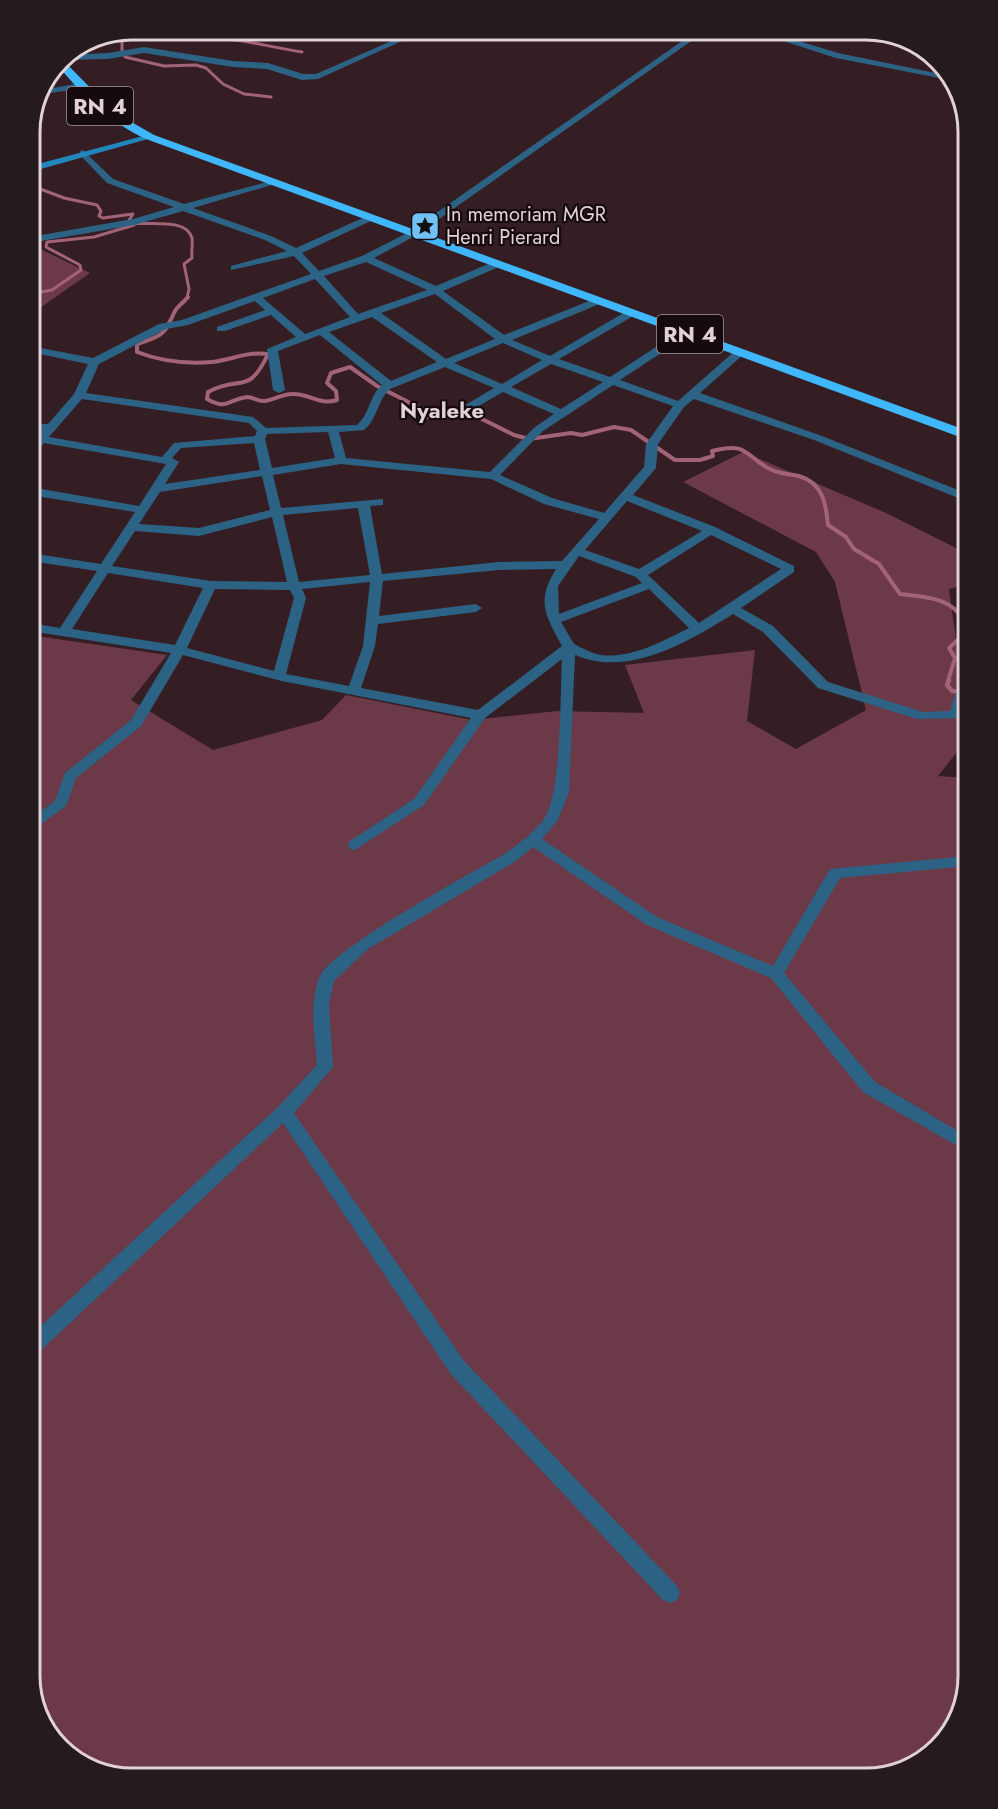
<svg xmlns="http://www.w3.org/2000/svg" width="998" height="1809" font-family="Jost,sans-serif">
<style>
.green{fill:#6c3949}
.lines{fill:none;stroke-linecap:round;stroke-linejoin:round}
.stream-far2{stroke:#a26378;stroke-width:3}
.stream-far1{stroke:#a26378;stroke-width:4}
.stream{stroke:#a26378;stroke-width:4.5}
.street{fill:#2c6385;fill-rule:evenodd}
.secondary{fill:#2086bc;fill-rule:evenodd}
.highway{fill:#3fb7fa;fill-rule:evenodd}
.labels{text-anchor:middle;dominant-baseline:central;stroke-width:4.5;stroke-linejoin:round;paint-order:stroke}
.far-poi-label{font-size:20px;fill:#e2d2d6;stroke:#150b0e;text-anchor:start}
.shield{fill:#150b0e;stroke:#a4969a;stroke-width:1.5}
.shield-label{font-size:22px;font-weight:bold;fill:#e2d2d6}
.far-quarter-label{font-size:22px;font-weight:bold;fill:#e2d2d6;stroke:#150b0e}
.rim{fill:none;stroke:#e2d2d6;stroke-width:3}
</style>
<rect width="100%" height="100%" fill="#341e24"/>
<path class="green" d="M34,246L90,273L30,315V247Z
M743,452L886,513L968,554V584L949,589L959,661L968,670V738L938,776L968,778V1677L951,1733L905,1771L866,1779H126L75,1762L38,1716L30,1677V635L167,655L131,700L213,750L322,720L346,695L472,720L557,711L644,713L625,665L755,650L747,721L796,749L866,710L835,582L816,552L683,482Z"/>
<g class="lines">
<path class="stream-far2" d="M122,37V51
M210,37C243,39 269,47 302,52
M124,53L125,57L164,66L196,65L206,68L223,84L244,94L271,97
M30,185L64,198L97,205L101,211L99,216L103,218L133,214L128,222C144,227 186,216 192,238C193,245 191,251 192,258L184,264L189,289L187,298
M30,294L52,290L81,270L80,265L46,247L47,242L94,237L134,225"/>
<path class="stream-far1" d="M188,297C184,302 178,306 175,311C164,335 163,336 137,344V352C160,361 187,364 212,362C232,360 247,351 268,354C248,397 240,374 208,392L207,399C228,411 228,399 247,397C253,397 259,402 265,401C274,400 282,394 292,394C309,393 320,406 337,400L336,391L327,383L331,373L350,367L377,386L424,410L421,415L423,417H478L514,435L529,439L571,433L582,435L614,427L631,430L675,460H700L713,456L712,451C750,441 744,457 772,470C780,474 790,474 799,476C823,483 826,504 828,525L846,537L854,549L879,564L900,594C930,597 957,598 968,630
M948,681L955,658L949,648L968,631"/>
<path class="stream" d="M949,680L947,685L952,691L962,692"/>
<path class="street" d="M752,31H766L838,53L945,75L950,80L836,58Z
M695,32H704L415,236L374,258L436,286L493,262H501V266L443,291L504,335L594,299H602V303L512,340L550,356L627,311H635V315L559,359L610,377L682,330H690V334L620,380L678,401L736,350H744V354L700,393L822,436L968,494V502L814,440L694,399L684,407L658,444L656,468L633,495L715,527L794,566V572L741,608L773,626L828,682L923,712L950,711L956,692L968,684V696L960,718L917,719L818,688L763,632L733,614C688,642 628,678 575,655L569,792L558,820L542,839L657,917L773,966L830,869L968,856V866L840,878L784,973L875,1082L968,1137V1152L863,1092L771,978L647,925L533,847L516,861L368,949L334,981L329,1004L333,1067L294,1113L464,1361L677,1586L680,1593L677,1600L670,1603L663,1600L450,1373L283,1123L37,1354L30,1356V1336L278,1107L317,1065C315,1037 309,1006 319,978C330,949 472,873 506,853C519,843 534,833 544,819C562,793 560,695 562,659L485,718L424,805L355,850L350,849L348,845L350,841L414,799L471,718L282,681L183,655L141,726L76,778L66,806L30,832V819L55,801L65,773L131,720L171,653L30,631V623L60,628L97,571L30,561V553L101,564L135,512L30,495V487L139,506L166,464L44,443L34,454L30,455V445L42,430H30V424H48L74,394L88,364L30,352V346L93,358L159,324L182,320L311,274L294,256L231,270V266L287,251L265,240L183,211L134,225L30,243V237L133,219L174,207L107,183L80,155V151L83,150L113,179L184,204L275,180V184L193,208L271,236L296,248L367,216H373V220L302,253L319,271L362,256L409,232ZM366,262L427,290L358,314L324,276ZM315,279L350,317L305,334L263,298ZM435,294L495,339L446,359L381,313ZM255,301L265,310L217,327V331H225L271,315L296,337L267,349L273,390L279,393L285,390L278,351L320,335L382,385C369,396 370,414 357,425L266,428L253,417L86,393L99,364L166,329L188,325ZM372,317L437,362L391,381L329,332ZM503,343L542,360L502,384L454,363ZM551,364L603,382L561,409L511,387ZM445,367L494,388L462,407V411H470L503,392L554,414L535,427L490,472L346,458L339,432L364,430C378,419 377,400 390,389ZM613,385L673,406L646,444L644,467L604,513L552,498L500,475L543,431ZM82,399L249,423L257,431L255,436L174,443L162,457L49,437ZM328,432L335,458L272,468L265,439L267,434ZM254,443L260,470L165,484L179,462L172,458L181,448ZM341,464L491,479L544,504L599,519L562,561L499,562L382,574L370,506L383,505V499L281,508L273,475ZM262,476L270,510L199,528L139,524L160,492ZM627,501L702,531L639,569L585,550ZM358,508L370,575L299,582L283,515ZM272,517L287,582L211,581L112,566L135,531L199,536ZM711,535L781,569L699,623L648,575ZM579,556L636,577L642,583L559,614L558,586ZM556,569C536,601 545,615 562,646L478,710L361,688L375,646L378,624L476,612L482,608L476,604L379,616L383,581L499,570ZM108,573L203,588L175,645L72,629ZM370,582L363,646L349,686L286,674L306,598L302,589ZM215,589L290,590L294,598L274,671L187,648ZM649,589L689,628C663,641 631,659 600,655C591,653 582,648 574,644L561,622Z
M405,35H415L318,79L302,80L267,69L233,67L144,53L108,59L60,60L67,55L108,53L144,47L233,61L268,63L303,74H316Z
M81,83L84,84V88L44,94L47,89Z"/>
<path class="secondary" d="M147,135L155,137L30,172V166Z"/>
<path class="highway" d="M62,59L114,112L154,135L968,431V440L146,139C109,122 84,96 58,66Z"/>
</g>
<defs>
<g id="sight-square" transform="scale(1.5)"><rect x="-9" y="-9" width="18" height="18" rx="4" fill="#71c1f5" stroke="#150b0e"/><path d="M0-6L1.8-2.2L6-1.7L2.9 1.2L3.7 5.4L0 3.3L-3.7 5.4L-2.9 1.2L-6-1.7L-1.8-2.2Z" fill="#111"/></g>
</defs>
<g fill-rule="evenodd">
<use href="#sight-square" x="425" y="226"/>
</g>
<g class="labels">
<g class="far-poi-label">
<text x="446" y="214">In memoriam MGR<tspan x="446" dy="23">Henri Pierard</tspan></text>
</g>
<g class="shield">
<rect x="67" y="87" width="66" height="38" rx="4.5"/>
<rect x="657" y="315" width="66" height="38" rx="4.5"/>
</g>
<g class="shield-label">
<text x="100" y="106">RN 4</text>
<text x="690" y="334">RN 4</text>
</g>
<g class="far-quarter-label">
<text x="442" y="410">Nyaleke</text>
</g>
</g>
<path d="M0 0H998V1809H0ZM132 40H866A92 92 0 0 1 958 132V1676A92 92 0 0 1 866 1768H132A92 92 0 0 1 40 1676V132A92 92 0 0 1 132 40Z" fill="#251b1e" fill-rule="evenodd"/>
<path class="rim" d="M132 40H866A92 92 0 0 1 958 132V1676A92 92 0 0 1 866 1768H132A92 92 0 0 1 40 1676V132A92 92 0 0 1 132 40Z"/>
</svg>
